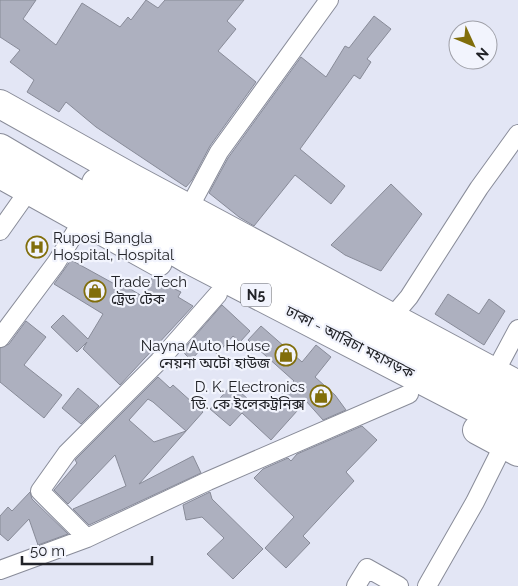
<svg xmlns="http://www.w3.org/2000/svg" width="518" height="586" font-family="Raleway,'Noto Sans Bengali',sans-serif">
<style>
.building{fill:#adb0bf;stroke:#888b98;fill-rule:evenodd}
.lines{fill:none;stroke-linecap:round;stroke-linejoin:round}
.street-casing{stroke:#898c99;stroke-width:20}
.highway-casing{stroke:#898c99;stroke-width:30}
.street{stroke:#fff;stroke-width:18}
.highway{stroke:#fff;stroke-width:28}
.labels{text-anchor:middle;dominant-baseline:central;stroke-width:4.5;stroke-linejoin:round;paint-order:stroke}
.shield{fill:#f2f4fd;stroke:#606268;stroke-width:1}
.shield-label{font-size:14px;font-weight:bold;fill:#222328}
.poi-label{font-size:15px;fill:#222328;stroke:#f2f4fd;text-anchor:start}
.street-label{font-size:15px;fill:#222328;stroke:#f2f4fd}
</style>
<rect width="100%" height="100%" fill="#e3e6f5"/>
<path class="building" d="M0,0H36L23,19L56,45L82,3L120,27L128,17L131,20L146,0L158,8L165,0H244L227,21L236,29L218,51L256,82L210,146L192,180L186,187L96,127L66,102L59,112L27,92L34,80L10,62L20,50L0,37Z
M374,16L391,29L367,59L371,62L360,79L354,75L300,149L345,186L331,204L295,175L254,226L239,217L209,193L228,158L301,57L326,77L345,46L349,48Z
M391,184L422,214L381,271L345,255L331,245Z
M71,260L120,287L122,284L142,296L152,278L181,292L178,297L193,306L120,385L83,349L87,342L77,352L51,327L63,315L88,339L103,314L54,284Z
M448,294L479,314L489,299L505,311L484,345L435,314Z
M222,305L250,331L240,342L233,336L217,354L206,344L191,360L182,351Z
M26,321L46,337L24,365L62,395L44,418L0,382V348L9,344Z
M261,326L302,362L316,345L331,357L315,377L335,395L346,410L323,420L306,401L271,440L242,413L230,426L210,409L232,385L256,406L259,402L267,410L294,381L248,340Z
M158,377L170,388L173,385L203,412L139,484L193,456L201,473L89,525L73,509L126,486L115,455L68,504L54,490L77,463L75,460ZM148,399L153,402L186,431L154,442L129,420Z
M78,388L99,406L81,424L62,408Z
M362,426L377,440L346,472L354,481L303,536L310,543L286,568L265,548L294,517L254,478L263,469L288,458L291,461L297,454Z
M30,492L32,499L68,534L38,545L29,519L8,541L0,534V516L8,507L12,511Z
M210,492L212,499L263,549L233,579L207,554L224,538L202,517L186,520L183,505Z"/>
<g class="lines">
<g class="street-casing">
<path id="street" d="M189,208L219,152L329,0
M0,231L29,190
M392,317L409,297L479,188L518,134
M0,338L56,263L83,220
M495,372L518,329
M87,538L40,491L67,453L159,361L218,294
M0,570L87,538L208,481L409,394
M356,586L367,568L399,586
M427,586L475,502L504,444"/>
</g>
<g class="highway-casing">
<path id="highway" d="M0,104L134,179L518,385
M0,148L188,259L518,430
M0,174L158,262
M96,183L176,230L518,408
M477,430L518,452"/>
</g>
<use href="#street" class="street"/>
<use href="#highway" class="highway"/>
</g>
<defs>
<g id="hospital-ring" transform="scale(1.125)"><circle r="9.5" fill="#f2f4fd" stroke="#816e0b" stroke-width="1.5"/><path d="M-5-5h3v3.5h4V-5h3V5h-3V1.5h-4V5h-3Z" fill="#816e0b"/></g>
<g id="shop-ring" transform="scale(1.125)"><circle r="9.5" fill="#f2f4fd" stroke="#816e0b" stroke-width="1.5"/><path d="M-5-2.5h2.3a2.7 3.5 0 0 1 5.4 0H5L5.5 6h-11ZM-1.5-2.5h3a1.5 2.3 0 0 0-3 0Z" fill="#816e0b"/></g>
</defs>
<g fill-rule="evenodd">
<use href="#hospital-ring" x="37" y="247"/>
<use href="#shop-ring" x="95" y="291"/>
<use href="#shop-ring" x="286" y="355"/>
<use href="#shop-ring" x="321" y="396"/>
</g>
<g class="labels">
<rect class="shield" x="241" y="283.5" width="30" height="23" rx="4"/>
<g class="shield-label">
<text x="256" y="295">N5</text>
</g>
<g class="poi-label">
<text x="53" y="238">Ruposi Bangla<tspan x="53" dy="17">Hospital, Hospital</tspan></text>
<text x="111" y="282">Trade Tech<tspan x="111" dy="17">ট্রেড টেক</tspan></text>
<text x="270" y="346" text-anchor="end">Nayna Auto House<tspan x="270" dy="17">নেয়না অটো হাউজ</tspan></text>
<text x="305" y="387" text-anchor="end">D. K. Electronics<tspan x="305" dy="17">ডি. কে ইলেকট্রনিক্স</tspan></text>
</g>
<g class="street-label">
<text transform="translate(350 342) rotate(27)">ঢাকা - আরিচা মহাসড়ক</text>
</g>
</g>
<g transform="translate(473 45) rotate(134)"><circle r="24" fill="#f2f4fd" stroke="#9fa0a8"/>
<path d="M0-4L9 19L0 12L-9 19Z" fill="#816e0b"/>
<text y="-8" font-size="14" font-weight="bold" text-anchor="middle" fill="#222328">N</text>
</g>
<path d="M22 556v8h130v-8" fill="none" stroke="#222328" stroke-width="2.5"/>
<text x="30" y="556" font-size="15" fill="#222328" stroke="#f2f4fd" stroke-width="4" paint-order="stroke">50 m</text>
</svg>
